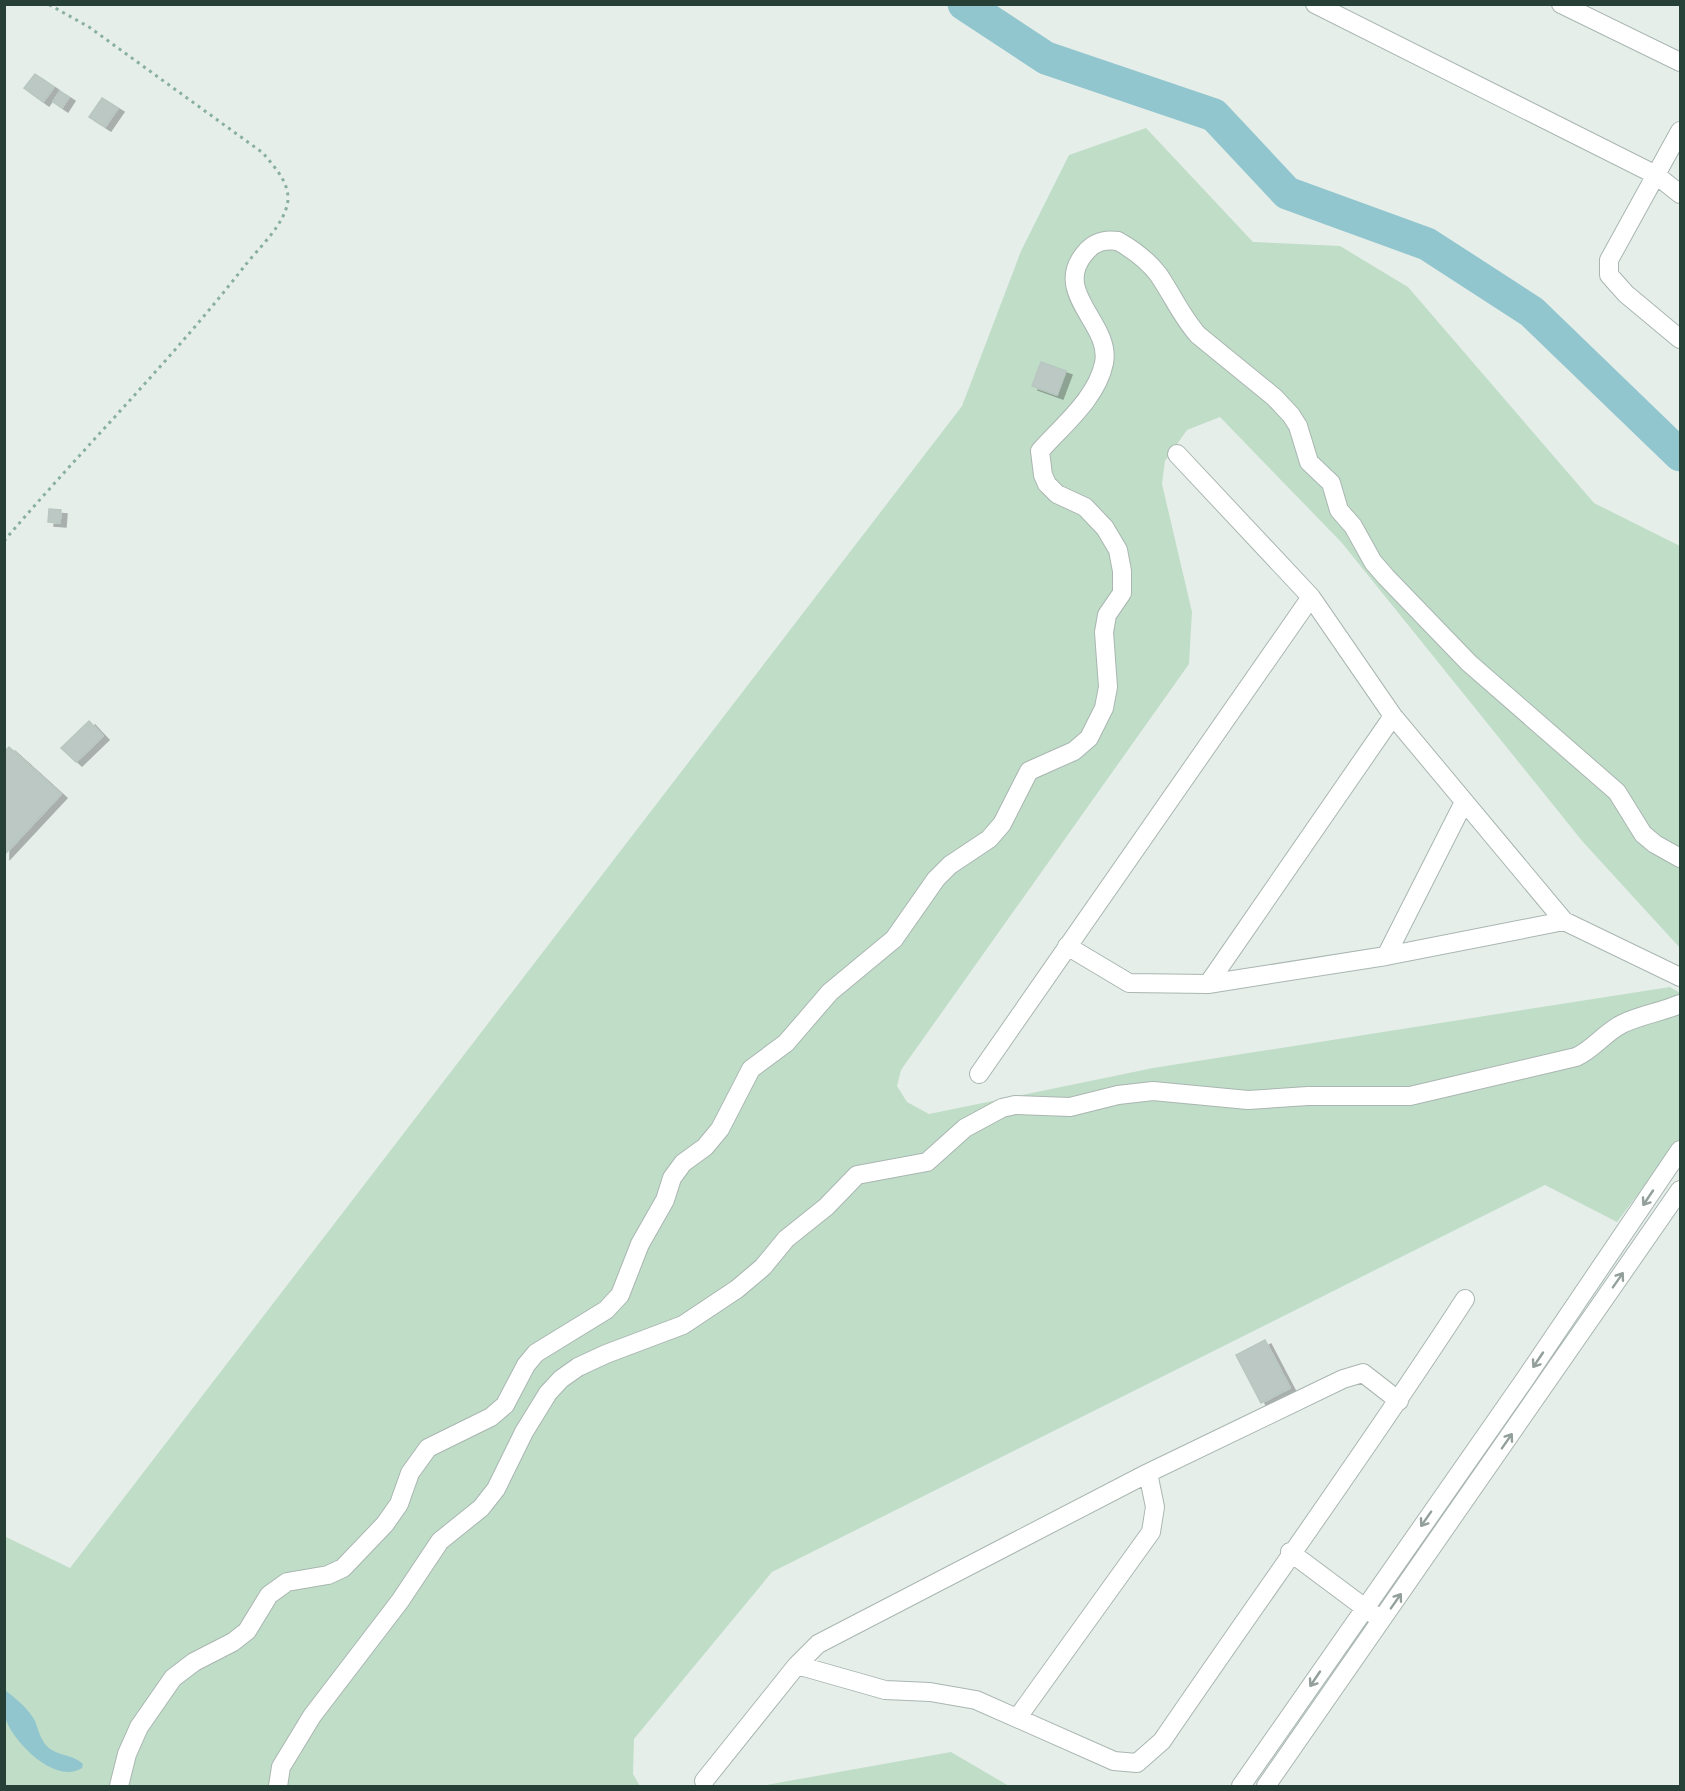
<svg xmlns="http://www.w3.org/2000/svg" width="1685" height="1791" font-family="'Roboto Condensed',sans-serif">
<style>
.green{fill:#c0ddc8}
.water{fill:#92c6ce}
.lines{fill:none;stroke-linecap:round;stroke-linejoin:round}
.river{stroke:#92c6ce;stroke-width:33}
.building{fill:#bbc8c3;stroke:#b8c7c1;stroke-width:1.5;filter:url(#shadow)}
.minor-casing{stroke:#a9b6b1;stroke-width:20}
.path{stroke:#88afa2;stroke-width:3;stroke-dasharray:3 4.5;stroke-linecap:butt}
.minor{stroke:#fff;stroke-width:18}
.oneway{stroke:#929f9b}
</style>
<defs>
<filter id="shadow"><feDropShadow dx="6" dy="4" stdDeviation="0" flood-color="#0004"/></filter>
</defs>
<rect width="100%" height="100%" fill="#e6eeea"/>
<path class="green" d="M1146,128L1253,242L1340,246L1408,287L1594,503L1680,546V948L1583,842L1342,543L1220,417L1187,430L1165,461L1162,484L1192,612L1189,664L901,1070L897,1086L907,1102L929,1114L1153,1068L1670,987L1680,993V1139L1617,1222L1545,1185L772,1572L634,1739L633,1774L640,1786H5L4,1536L70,1568L962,406L1021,251L1069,155Z
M951,1752L1009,1786H760Z"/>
<path class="water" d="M5,1690C16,1699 28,1708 35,1721C38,1729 40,1737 45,1744C54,1756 73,1754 83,1764L82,1768C54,1786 9,1738 4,1714C3,1707 4,1698 5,1690Z"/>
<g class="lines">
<path class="river" d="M964,4L1046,58L1214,115L1287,193L1427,244L1532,312L1680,455"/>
</g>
<path class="building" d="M35,74L54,87L43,102L24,88Z
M60,91L69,97L62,108L53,102Z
M102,98L118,108L105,127L89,117Z
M1041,362L1066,371L1057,395L1032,386Z
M49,509L61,510L60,523L48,522Z
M89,721L103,736L76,762L61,748Z
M9,747L61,794L4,855V752Z
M1265,1340L1290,1388L1261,1403L1236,1355Z"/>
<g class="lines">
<g class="minor-casing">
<path id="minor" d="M1315,4L1656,175L1680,194
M1561,4L1680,62
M1680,131L1609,260V275L1626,294L1680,339
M1177,454L1311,597L1393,716L1564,921L1680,977
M1067,946L1129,983L1208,984L1386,956L1564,921
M1386,956L1464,802
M1208,984L1393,716
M979,1074L1311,597
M1290,1552L1373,1614
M797,1665L885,1690L930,1692L976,1700L1114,1761L1137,1763L1162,1741C1263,1593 1368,1449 1465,1299
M1018,1717L1151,1532L1155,1507L1148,1473
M704,1781L797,1665L818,1644L1148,1473L1343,1379L1363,1373L1399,1401
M119,1786L127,1754L139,1727L173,1678L194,1662L233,1642L247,1631L269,1595L287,1582L328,1575L343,1568L385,1524L399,1504L410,1473L428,1448L491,1417L505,1405L526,1365L536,1353L606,1310L620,1295L640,1244L665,1200L672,1178L683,1163L705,1147L720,1129L751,1069L786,1043L830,992L894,939L936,879L950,865L989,839L1002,824L1029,771L1074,751L1089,738L1104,708L1108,687L1104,632L1107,615L1122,593V571L1118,550L1105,528L1085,507L1057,494L1047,484L1043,475L1040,451C1063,425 1097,398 1104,363C1112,324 1051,293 1085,253C1094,242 1104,239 1118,241C1132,249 1148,261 1158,274C1172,294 1181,316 1198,335L1274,397L1291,415L1298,426L1309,462L1331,483L1339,510L1353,526L1373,562L1386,577L1469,663L1617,792L1643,834L1655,844L1680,858
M278,1786L281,1767L312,1716L400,1601L440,1541L481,1508L496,1489L524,1432L548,1393L561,1379L578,1367L606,1354L683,1325L737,1289L763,1267L786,1239L826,1207L857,1175L927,1162L965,1128L1002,1108L1015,1105L1070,1107L1118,1095L1153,1091L1248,1100L1308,1096H1410L1576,1057C1594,1049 1604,1033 1622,1024C1640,1015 1662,1012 1680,1004
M1241,1786L1523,1382L1680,1150
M1266,1786L1680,1190"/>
</g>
<path class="path" d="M4,541C82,449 169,363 243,268C256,251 279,230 286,209C294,187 276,169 263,153L89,27L48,4"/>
<use href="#minor" class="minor"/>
</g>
<defs><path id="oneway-shaft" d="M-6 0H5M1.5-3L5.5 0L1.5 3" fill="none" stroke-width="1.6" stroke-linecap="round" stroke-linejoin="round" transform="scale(1.5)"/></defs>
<g class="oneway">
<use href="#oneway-shaft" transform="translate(1648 1198) rotate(124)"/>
<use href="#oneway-shaft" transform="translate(1618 1280) rotate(-55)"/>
<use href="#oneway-shaft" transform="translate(1538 1360) rotate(124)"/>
<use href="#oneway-shaft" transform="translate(1507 1441) rotate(-55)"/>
<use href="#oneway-shaft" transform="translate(1426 1519) rotate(125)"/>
<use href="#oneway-shaft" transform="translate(1396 1601) rotate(-55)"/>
<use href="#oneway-shaft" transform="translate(1315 1679) rotate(124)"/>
</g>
<rect width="1685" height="1791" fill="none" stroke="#263f37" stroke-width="12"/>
</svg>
